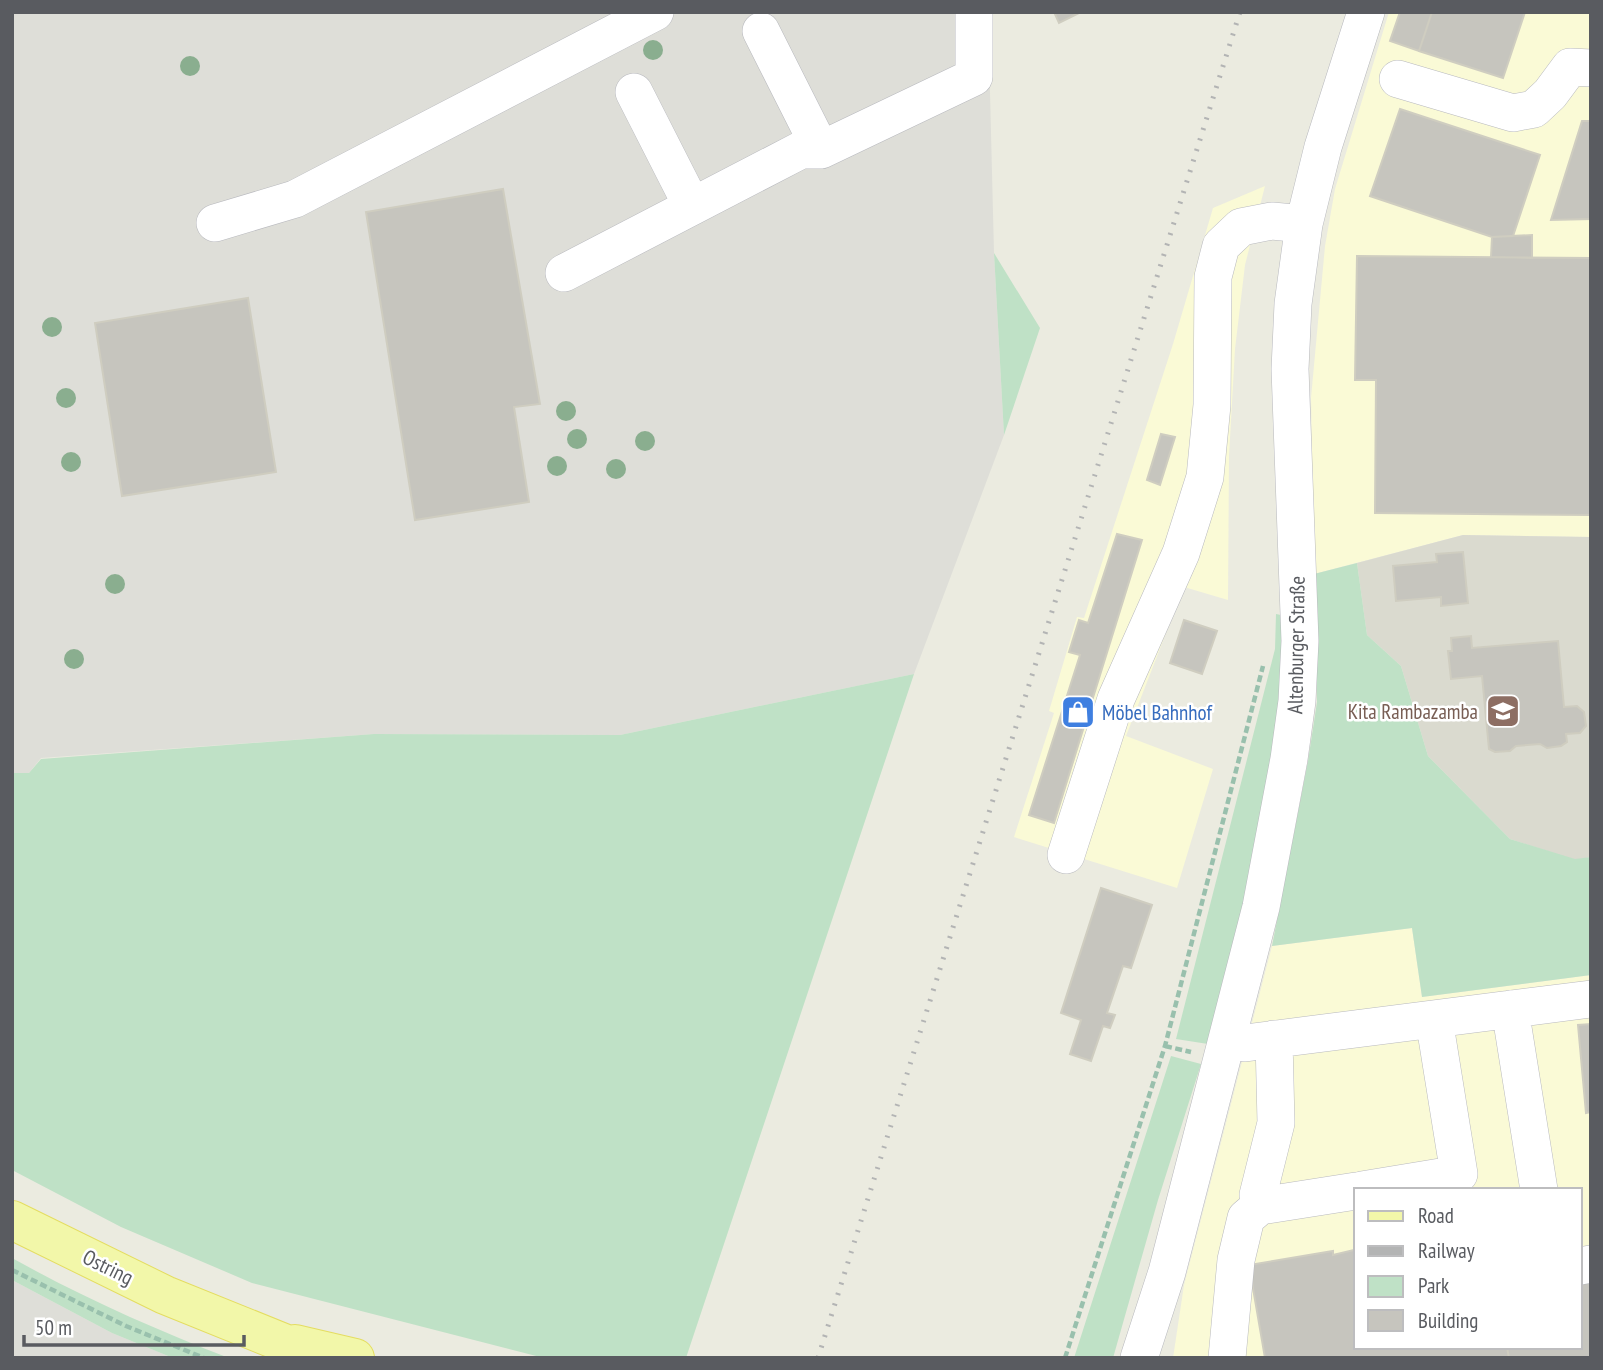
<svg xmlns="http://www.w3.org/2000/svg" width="1603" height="1370" font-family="'PT Sans Narrow',sans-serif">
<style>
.commercial{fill:#fafad6;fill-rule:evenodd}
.industrial{fill:#deded8}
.education{fill:#dadacf}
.green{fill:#bfe1c6}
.building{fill:#c6c5be;stroke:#cfcdc0;stroke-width:2}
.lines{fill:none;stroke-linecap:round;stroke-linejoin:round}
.minor-casing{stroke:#b8b9be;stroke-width:38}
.major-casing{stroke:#e4dd61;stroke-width:40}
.path{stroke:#99c0ad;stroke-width:4.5;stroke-dasharray:7 3.5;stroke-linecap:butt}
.minor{stroke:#fff;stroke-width:37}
.major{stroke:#f2f7a9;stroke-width:38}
.rail{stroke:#b3b4b4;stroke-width:5;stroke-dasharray:2 9;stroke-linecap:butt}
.tree{fill:#8aae8f}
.labels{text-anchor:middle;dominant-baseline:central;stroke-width:5;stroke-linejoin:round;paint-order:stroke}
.street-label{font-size:21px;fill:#595b60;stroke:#fff}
.education-label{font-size:21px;fill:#785e54;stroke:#fff;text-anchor:end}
.shop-label{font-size:21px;fill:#366cbe;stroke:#fff;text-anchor:start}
</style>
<rect width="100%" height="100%" fill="#ebebe0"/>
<path class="commercial" d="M1389,12H1591V537L1463,535L1314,574L1311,398L1325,246L1335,189Z
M1265,186L1245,265L1235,349L1229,456L1228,600L1184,587L1126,736L1213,769L1177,888L1014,837L1054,713L1049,711L1077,617L1084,618L1173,344L1213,208Z
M1412,928L1422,997L1591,975V1358H1173L1184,1285L1272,946ZM1356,1190H1580V1347H1356Z"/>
<path class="industrial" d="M12,12H988L994,253L1004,435L914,674L620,735L374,734L41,758L29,773H12Z
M12,1280L112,1333L173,1358H12Z"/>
<path class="education" d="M1463,535L1591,537V857L1575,860L1510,839L1428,756L1401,666L1367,635L1357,563Z"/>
<path class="green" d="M994,253L1040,328L1004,435Z
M1357,563L1367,635L1401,666L1428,756L1510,839L1575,859L1591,857V975L1422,997L1412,928L1272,946L1308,761L1317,702L1314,574Z
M1276,614L1286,616L1282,710L1244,905L1208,1044L1176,1039L1275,649Z
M914,674L686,1358H544L252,1283L121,1227L12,1170V773H29L41,759L374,734L620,735Z
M1171,1056L1201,1064L1158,1200L1113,1358H1074Z
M12,1258C82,1297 154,1329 229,1358H173L112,1333L12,1280Z"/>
<path class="building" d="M1054,12H1081L1059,23Z
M1400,12H1432L1419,51L1390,41Z
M1432,12H1525L1503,78L1419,51Z
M1400,109L1540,155L1513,236L1492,237L1370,196Z
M1582,121H1591V219L1551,220Z
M503,189L540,404L514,407L529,502L415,520L366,212Z
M1532,235V258L1491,257L1492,237Z
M1357,256L1591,258V515L1375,513L1376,380H1355Z
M248,298L276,472L122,496L95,323Z
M1161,434L1175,437L1160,485L1147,480Z
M1117,534L1142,540L1054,823L1029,815L1080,655L1069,652L1079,620L1088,623Z
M1463,552L1468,603L1441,606V597L1396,601L1393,566L1437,562L1436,554Z
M1184,620L1217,631L1202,674L1170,663Z
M1471,636L1472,648L1558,641L1564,707L1577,706L1584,712L1586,726L1580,733L1566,734L1567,742L1561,746L1547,748L1540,744L1516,746L1510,751L1495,752L1489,749L1482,676L1451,679L1448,651H1452L1451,638Z
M1101,888L1152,905L1131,968L1123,966L1107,1013L1115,1015L1110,1028L1103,1026L1091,1061L1070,1054L1081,1020L1061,1013Z
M1591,1024V1112L1586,1113L1578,1025Z
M1356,1246V1347H1507L1509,1358H1265L1249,1265L1333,1251V1255L1354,1250Z
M1591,1280V1358H1509L1507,1347H1580V1282Z"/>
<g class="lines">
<g class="minor-casing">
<path id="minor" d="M761,31L821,150
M1398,79L1513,113L1534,109L1550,94L1570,67L1591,68
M634,92L692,206
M215,223L295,199L655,12
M564,273L801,150H821L974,77V12
M1066,855L1116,699L1181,553L1205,477L1212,405L1213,277L1221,246L1241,227L1272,221L1304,224
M1510,1009L1539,1190
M1228,1037L1245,1043L1591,999
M1274,1039L1276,1123L1258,1195L1260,1206L1356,1191
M1362,1190L1459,1174L1434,1019
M1580,1266L1591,1264
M1139,1358L1167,1272L1261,907L1289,759L1297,701L1300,641L1290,369L1293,304L1304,224L1323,147L1366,12
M1227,1358L1236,1260L1246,1218L1260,1206"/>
</g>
<g class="major-casing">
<path id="major" d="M12,1220L165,1295L321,1358
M295,1344L355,1358"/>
</g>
<path class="path" d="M1165,1046L1191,1052
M12,1270L126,1326L204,1358
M1065,1358L1165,1046L1263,666"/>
<use href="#minor" class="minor"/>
<use href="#major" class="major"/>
<path class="rail" d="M818,1358L1240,12"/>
</g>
<g class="tree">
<circle cx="653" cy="50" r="10"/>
<circle cx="190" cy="66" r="10"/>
<circle cx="52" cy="327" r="10"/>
<circle cx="66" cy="398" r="10"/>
<circle cx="566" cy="411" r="10"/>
<circle cx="577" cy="439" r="10"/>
<circle cx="645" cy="441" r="10"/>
<circle cx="71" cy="462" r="10"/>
<circle cx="557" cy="466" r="10"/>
<circle cx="616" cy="469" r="10"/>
<circle cx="115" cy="584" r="10"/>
<circle cx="74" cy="659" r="10"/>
</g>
<defs>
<g id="school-square" transform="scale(1.75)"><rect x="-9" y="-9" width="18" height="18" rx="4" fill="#8d6e63" stroke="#fff"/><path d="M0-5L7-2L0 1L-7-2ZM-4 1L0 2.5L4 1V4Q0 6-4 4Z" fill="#fff"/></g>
<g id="shop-square" transform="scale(1.75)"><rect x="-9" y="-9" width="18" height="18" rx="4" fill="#3f7fe0" stroke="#fff"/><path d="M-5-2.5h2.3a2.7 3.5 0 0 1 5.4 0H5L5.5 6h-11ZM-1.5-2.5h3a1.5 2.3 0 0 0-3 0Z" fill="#fff"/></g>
</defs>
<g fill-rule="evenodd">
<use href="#school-square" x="1503" y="711"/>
<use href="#shop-square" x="1078" y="712"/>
</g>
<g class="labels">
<g class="street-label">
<text transform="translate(1296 645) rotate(-89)">Altenburger Straße</text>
<text transform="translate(108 1267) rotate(26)">Ostring</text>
</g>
<g class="education-label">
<text x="1478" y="711">Kita Rambazamba</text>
</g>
<g class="shop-label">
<text x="1102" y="712">Möbel Bahnhof</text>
</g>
</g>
<rect width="1603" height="1370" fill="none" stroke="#595b60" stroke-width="28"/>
<rect x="1354" y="1188" width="228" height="161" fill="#ffffff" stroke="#bdbdbf" stroke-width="2"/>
<rect x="1368" y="1211" width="35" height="10" fill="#f2f7a9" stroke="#bdbdbf" stroke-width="2"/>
<text x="1418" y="1223" font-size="21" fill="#595b60">Road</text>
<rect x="1368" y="1246" width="35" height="10" fill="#b3b4b4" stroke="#bdbdbf" stroke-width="2"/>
<text x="1418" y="1258" font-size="21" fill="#595b60">Railway</text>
<rect x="1368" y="1276" width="35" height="21" fill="#bfe1c6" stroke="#bdbdbf" stroke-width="2"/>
<text x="1418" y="1293" font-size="21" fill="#595b60">Park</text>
<rect x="1368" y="1310" width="35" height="21" fill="#c6c5be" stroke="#bdbdbf" stroke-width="2"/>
<text x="1418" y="1328" font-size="21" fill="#595b60">Building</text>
<path d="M24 1335v10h220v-10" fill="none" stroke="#595b60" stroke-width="3.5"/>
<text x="35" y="1335" font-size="21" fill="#595b60" stroke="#ffffff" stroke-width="5" paint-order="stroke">50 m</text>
</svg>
